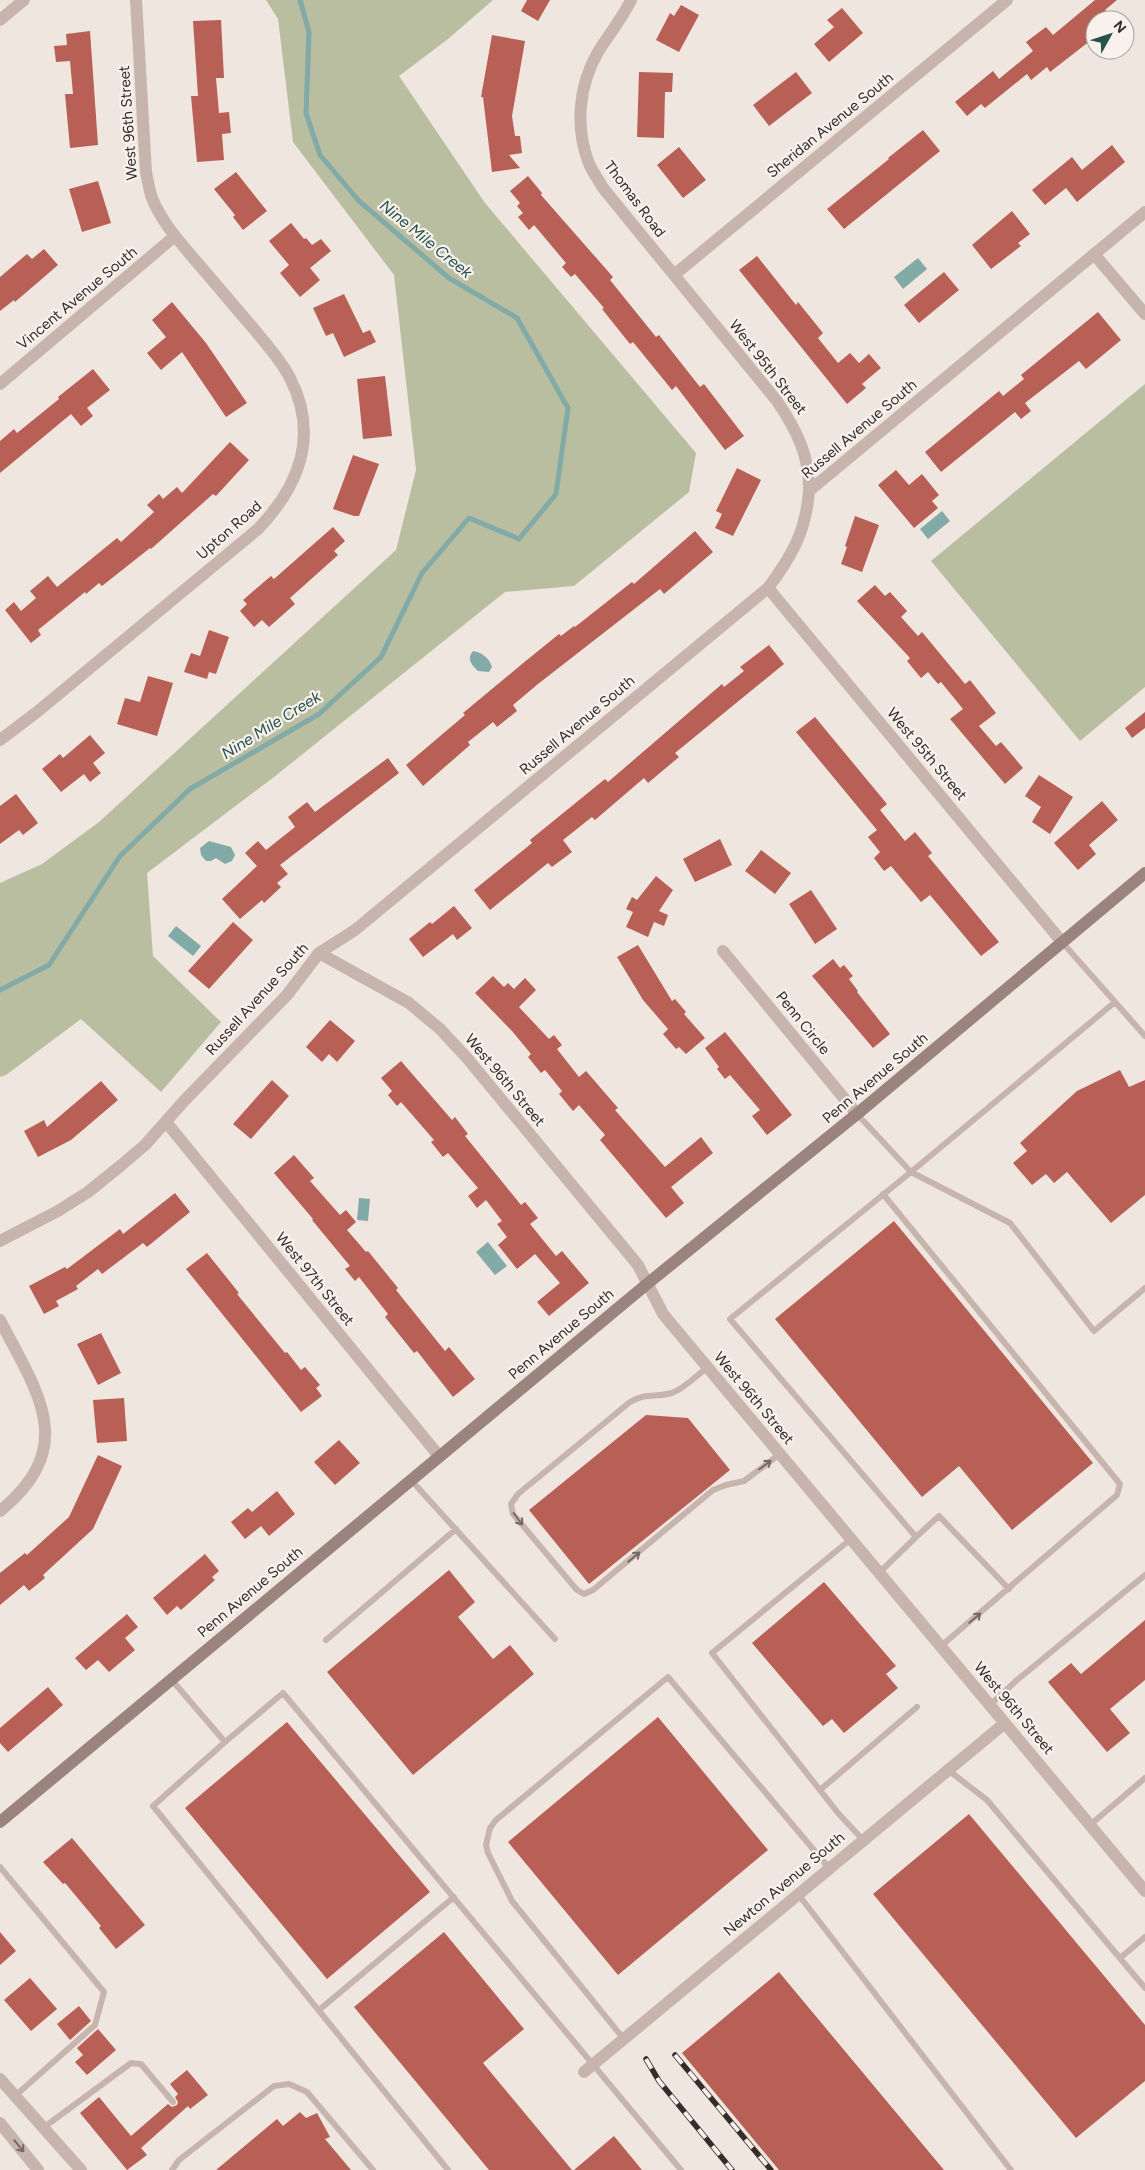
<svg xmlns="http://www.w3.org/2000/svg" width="1145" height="2170" font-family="Figtree,sans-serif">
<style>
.green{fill:#b9bea1}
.water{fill:#82aaa6}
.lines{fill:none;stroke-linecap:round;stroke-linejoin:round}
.stream{stroke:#82aaa6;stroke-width:5}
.building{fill:#b85f56}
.service{stroke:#c7b5ad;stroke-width:6}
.minor{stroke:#c7b5ad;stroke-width:12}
.tertiary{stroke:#c7b5ad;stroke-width:12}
.secondary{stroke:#9b847e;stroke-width:12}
.rail-casing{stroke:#362d2b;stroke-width:5.5}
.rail{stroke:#f8f1ec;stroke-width:4;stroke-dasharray:11;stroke-linecap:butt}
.oneway{stroke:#776a66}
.labels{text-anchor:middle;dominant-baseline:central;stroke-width:4.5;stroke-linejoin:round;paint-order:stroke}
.street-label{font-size:15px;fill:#362d2b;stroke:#f8f1ec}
.water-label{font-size:16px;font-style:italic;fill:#25534f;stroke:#f8f1ec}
</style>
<rect width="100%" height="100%" fill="#f0e6e0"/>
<path class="green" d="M266,0H493L448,39L399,76L485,203L696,453L689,492L574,586L505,592L274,777L147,873L153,956L221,1022L161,1092L81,1019L6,1075L0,1077V883L42,864L99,822L396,550L416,470L394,275L293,142L278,19Z
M1145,384V687L1080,741L931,561Z"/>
<path class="water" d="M918,258L927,269L903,289L894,277Z
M942,511L950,521L928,539L920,529Z
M473,651C482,652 490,659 492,667L489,672L478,671C472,665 466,659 473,651Z
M209,841L231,847L235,855L232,861L225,864L216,858L211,861H206L201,855L200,848Z
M176,926L201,946L193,956L168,936Z
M359,1198L370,1199L368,1221L357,1220Z
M488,1242L507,1266L495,1275L476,1252Z"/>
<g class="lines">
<path class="stream" d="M0,990L49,965L120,856L190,789L319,714L381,657L422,573L469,518L519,539L556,494L568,408L517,318L449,278L359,201L320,155L306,113L309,32L300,0"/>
</g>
<path class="building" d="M527,0H550L538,21L521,11Z
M1095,0H1117L1105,10L1113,20H1095V37L1050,72L1047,67L1031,80L1027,74L985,108L981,104L967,116L955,102L993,71L999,79L1033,51L1026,42L1046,27L1053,35Z
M681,5L699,15L679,52L656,40L670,13L674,16Z
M842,8L863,33L829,62L814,44L834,27L827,20Z
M221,20L224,78H216L219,113L229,112L231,133L222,134L224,160L197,162L191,96H198L193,21Z
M90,31L98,145L70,148L65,94H73L70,61L56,62L54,46L67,45L66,34Z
M492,35L525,41L512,116L515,136H520L522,153L509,155L520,168L492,172L483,97H481Z
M639,72L673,73L672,92H665L664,138L637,137Z
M796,72L812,93L769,126L753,105Z
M923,130L940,151L844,229L827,209L889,159L888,158Z
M1112,145L1125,162L1077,202L1066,188L1045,205L1032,190L1072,157L1082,170Z
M679,147L706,180L683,198L657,165Z
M236,172L267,211L243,230L233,217L235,215L214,189Z
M528,176L542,193L541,195L613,277L610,280L656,337L659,335L700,387L704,384L744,436L725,450L676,386L672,390L633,342L630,344L602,309L604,308L575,274L571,277L562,267L566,263L545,238L534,225L529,230L518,217L523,213L517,206L520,203L510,191Z
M98,181L111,223L82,232L69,189Z
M1012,211L1030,234L1018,243L1021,246L991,269L972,245Z
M291,223L304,239L306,238L312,245L321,239L331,251L310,268L320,280L300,297L280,273L289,265L269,241Z
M44,249L58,265L15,302L14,300L0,311V277L27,254L32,259Z
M757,256L796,305L798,302L823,333L818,338L838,363L850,353L859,363L869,354L881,368L862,384L866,388L847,404L739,270Z
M944,272L959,290L919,323L904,305Z
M344,294L363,333L370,330L376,342L344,357L333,333L326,336L313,308Z
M172,302L206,343L247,403L226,417L182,352L161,370L147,353L166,337L152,320Z
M1098,312L1121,340L1086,369L1079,361L1025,403L1031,411L1021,419L1015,412L941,472L925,452L999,391L1003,396L1024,379L1021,375Z
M93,369L110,390L87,408L93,416L81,426L71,414L0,473V441L14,429L17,433L59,399L58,397Z
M385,376L392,436L363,439L357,379Z
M230,442L249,460L216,496L213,494L151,549L150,548L102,586L99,583L86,594L85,592L38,630L41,635L31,643L5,610L14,602L21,611L36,598L30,591L48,576L57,587L117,538L121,542L154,512L147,505L159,494L163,499L177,487L182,493Z
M353,455L379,464L359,516H354L333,509Z
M737,468L761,480L733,536L715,528L722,514L716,511Z
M896,470L909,485L922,474L939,495L932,501L938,508L914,528L878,485Z
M855,516L879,525L862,572L841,564L847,547L845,546Z
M333,527L345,541L334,551L338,555L290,598L295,604L269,627L262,620L254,627L240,611L247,604L243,600L271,576L274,579Z
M695,531L713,552L664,594L660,589L538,684L513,705L517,711L497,727L493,722L468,742L470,745L423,786L406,765L465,715L463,713L522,664L559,634L561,636L574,626L575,627L632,582L634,584Z
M875,585L885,596L890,592L907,611L901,617L918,636L922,632L965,684L970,680L996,713L979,726L996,746L1001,742L1023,768L1005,784L950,719L963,709L941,682L938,684L928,672L921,678L907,661L910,658L857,601Z
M209,630L229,637L216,674L209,672L207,679L184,672L191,653L200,656Z
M769,645L784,664L675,753L679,757L648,783L644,778L595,820L592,817L563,840L572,852L552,867L548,863L490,910L474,890L532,843L530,840L605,779L608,782L722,684L724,687L744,671L740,667Z
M148,676L173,683L157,736L117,724L125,698L140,702Z
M1145,712V728L1132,738L1125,728Z
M815,717L887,804L880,810L905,841L915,832L932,853L928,856L999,942L981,956L930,895L921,902L891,866L884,871L874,858L880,852L868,837L877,830L796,732Z
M90,735L105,753L93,763L101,773L90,782L84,774L61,792L42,769L60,754L63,758Z
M388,758L399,773L280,865L288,874L277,883L281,887L264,903L262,900L240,919L222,899L257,866L245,853L258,841L266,850L295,827L288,817L307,802L315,812Z
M1039,775L1073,797L1050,834L1032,822L1041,807L1025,796Z
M16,794L38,823L23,835L19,830L0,844V806Z
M1102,801L1118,820L1089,845L1096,854L1078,870L1054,843Z
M720,839L732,865L695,882L683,859Z
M761,850L791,873L775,894L745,871Z
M656,876L673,890L659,911L668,915L664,926L654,922L648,937L626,927L633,912L626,909L632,897L637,900Z
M811,890L837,929L815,944L789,904Z
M454,906L472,928L457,940L453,934L423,957L409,939L430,922L432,924Z
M233,922L253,940L209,989L188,971Z
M638,945L672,1001L675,999L686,1012L684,1014L705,1038L686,1054L679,1047L676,1049L663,1034L668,1029L643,1000L617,957Z
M833,959L840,968L844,965L853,976L849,979L858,991L857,992L890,1034L873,1048L812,976Z
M493,976L504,987L508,983L514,989L525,978L536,990L519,1007L549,1039L554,1035L562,1045L557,1049L579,1077L586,1071L618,1108L615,1110L665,1167L701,1137L713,1153L671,1187L684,1203L666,1218L600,1140L605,1135L579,1105L573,1111L559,1094L562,1091L545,1070L541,1073L528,1057L531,1054L512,1031L475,993Z
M330,1020L355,1041L337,1062L329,1054L322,1062L306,1047Z
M725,1032L792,1115L767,1135L752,1116L760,1110L730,1075L725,1079L717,1069L719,1067L705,1048Z
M401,1061L452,1120L455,1117L468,1134L465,1136L521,1205L525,1202L538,1218L530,1224L556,1256L562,1251L589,1283L549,1316L537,1302L560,1283L535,1254L517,1269L498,1245L507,1237L497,1224L502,1221L486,1200L477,1208L468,1196L478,1188L448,1153L443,1157L431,1142L434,1140L401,1102L397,1106L388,1095L392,1091L381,1078Z
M1120,1070L1129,1087L1145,1080V1195L1111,1223L1067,1172L1054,1183L1046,1174L1032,1185L1013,1163L1027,1151L1020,1143L1077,1091Z
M272,1080L289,1096L251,1139L233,1124Z
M101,1081L118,1100L71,1140L38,1157L24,1131L44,1120L47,1127Z
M294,1155L314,1178L310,1181L340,1215L346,1210L356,1222L347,1230L366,1252L368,1251L398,1288L396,1290L445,1351L449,1347L475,1379L453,1397L417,1351L414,1353L385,1317L388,1314L359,1277L355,1281L345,1269L350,1266L312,1220L313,1219L274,1173Z
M175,1193L190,1212L147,1247L143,1243L102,1274L98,1269L76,1286L78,1289L56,1301L59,1306L44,1314L29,1286L65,1267L67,1269L120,1229L123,1234Z
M894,1221L1093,1463L1012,1530L959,1466L922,1497L775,1319Z
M207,1253L239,1293L237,1294L285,1353L287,1352L301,1370L305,1367L320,1385L316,1388L322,1396L301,1412L186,1269Z
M101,1333L121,1373L98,1385L77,1344Z
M124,1398L127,1441L97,1443L93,1400Z
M646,1415L688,1418L730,1470L589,1584L529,1510Z
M339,1440L360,1463L335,1485L314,1462Z
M98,1455L122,1466L93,1529L43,1575L45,1578L29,1591L24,1585L0,1605V1573L25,1553L27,1555L69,1517Z
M277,1491L295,1514L269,1536L261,1526L245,1539L231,1522L248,1508L252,1512Z
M205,1554L219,1571L212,1577L215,1580L181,1610L177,1606L167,1615L153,1598Z
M449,1570L475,1602L458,1617L493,1659L510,1645L534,1674L413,1775L327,1672Z
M824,1582L896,1666L886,1674L898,1688L844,1733L832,1719L823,1726L752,1643Z
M127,1614L138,1627L125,1638L135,1650L109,1672L98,1660L86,1670L75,1658Z
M1145,1620V1680L1110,1709L1130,1733L1107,1752L1048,1682L1071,1663L1081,1674Z
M48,1687L63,1705L8,1752L0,1743V1728Z
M658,1717L768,1850L618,1975L508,1842Z
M287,1722L430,1892L327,1979L185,1808Z
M969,1814L1145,2025V2081L1076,2138L873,1894Z
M72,1838L145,1925L116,1949L99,1928L101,1926L65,1883L63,1884L43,1862Z
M0,1932L16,1951L0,1965Z
M444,1932L524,2029L483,2063L572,2170H489L354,2007Z
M779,1972L944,2170H779L682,2053Z
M30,1978L57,2009L31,2031L4,2000Z
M79,2006L91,2021L70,2040L57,2024Z
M98,2029L116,2050L87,2075L75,2062L83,2055L77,2048Z
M187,2070L208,2095L190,2109L188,2106L141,2148L147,2155L127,2170L80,2113L99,2097L131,2136L168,2104L172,2107L177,2105L178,2102L175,2097L178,2094L170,2084Z
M300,2112L306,2118L317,2113L330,2137L325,2139L351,2170H216L277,2119L283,2126Z
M614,2136L642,2170H574Z"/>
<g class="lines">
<path class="service" d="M1062,942L1145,1036
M1115,1002L911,1172L1010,1223L1094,1331L1145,1288
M857,1114L911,1172L730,1319L916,1537L879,1573
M883,1194L1120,1484L1117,1495L941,1646
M708,1367C697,1375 685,1388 672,1393C655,1398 647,1392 630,1402L518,1494L511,1504L513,1514L577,1590L584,1594L593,1590L713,1490L726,1485L744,1481L780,1454
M411,1480L555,1639
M916,1537L939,1516L1009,1589
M851,1539L712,1653L838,1813L863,1840
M326,1640L456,1529
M171,1679L225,1742L153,1806L448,2170
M990,1705L1017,1680L1145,1575
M225,1742L283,1693L681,2170
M948,1770L987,1800L1145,1988
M820,1790L917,1707
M1090,1825L1145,1778
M0,1867L104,1992L95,2025L15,2096
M798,1894L1011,2170
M1120,1958L1145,1937
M319,2010L454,1897
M623,2038L512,1901L488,1853L486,1845L490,1828L496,1820L668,1677L829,1868
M43,2128L131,2063L141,2064L173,2102
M172,2170L179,2160L274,2086L289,2084L307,2092L373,2170"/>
<path class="minor" d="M631,0C622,19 609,34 598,52C579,85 575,125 588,161C591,170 598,179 603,188L777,401C796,429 810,456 809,491
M0,20L24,0
M1094,254L1145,314
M674,275L1007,0
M0,384L175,236
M768,588L1062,942
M0,740L37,712L258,529C300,485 319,435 290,378C281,360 266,344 254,329C234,306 215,283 195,260C179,241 161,221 152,198C149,190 148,181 146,172L136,0
M723,951L857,1114
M319,953L409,1003L440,1029L467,1058L638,1265L663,1314L1145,1891
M166,1122L439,1456
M0,1241L58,1211L88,1192L119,1167L145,1145L184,1101L287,995L319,953L355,930L768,588C792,556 806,531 809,491L1145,212
M0,1320C38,1394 79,1446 0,1511
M584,2072L1005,1723"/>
<path class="tertiary" d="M0,2079L81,2170
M0,2123L38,2170"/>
<path class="secondary" d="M0,1822L647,1284L857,1114L1145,873"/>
<g class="rail-casing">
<path id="rail" d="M675,2055L771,2170
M646,2059L659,2081L732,2170"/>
</g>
<use href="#rail" class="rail"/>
</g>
<defs><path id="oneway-shaft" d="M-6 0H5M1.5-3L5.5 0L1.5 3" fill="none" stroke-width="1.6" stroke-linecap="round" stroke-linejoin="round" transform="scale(1.25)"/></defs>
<g class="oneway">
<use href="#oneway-shaft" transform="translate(765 1465) rotate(-37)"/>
<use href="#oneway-shaft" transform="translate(518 1519) rotate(53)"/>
<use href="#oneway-shaft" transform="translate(634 1557) rotate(-40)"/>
<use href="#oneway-shaft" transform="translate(975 1618) rotate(-40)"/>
<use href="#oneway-shaft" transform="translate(19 2146) rotate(51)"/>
</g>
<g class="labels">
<g class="street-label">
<text transform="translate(128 123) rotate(-94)">West 96th Street</text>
<text transform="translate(830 125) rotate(-39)">Sheridan Avenue South</text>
<text transform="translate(635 199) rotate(53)">Thomas Road</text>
<text transform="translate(77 298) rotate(-40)">Vincent Avenue South</text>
<text transform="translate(768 367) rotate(52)">West 95th Street</text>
<text transform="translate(859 429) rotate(-40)">Russell Avenue South</text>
<text transform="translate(229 530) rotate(-41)">Upton Road</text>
<text transform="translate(577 725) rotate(-40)">Russell Avenue South</text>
<text transform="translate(927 754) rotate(50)">West 95th Street</text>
<text transform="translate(257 999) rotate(-48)">Russell Avenue South</text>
<text transform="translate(803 1023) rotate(51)">Penn Circle</text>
<text transform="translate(875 1078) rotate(-40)">Penn Avenue South</text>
<text transform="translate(505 1080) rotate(50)">West 96th Street</text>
<text transform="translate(315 1279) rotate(51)">West 97th Street</text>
<text transform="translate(561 1334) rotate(-40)">Penn Avenue South</text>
<text transform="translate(754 1398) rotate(50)">West 96th Street</text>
<text transform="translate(250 1592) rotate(-40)">Penn Avenue South</text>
<text transform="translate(1014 1708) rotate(50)">West 96th Street</text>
<text transform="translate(784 1884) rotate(-40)">Newton Avenue South</text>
</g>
<g class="water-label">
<text transform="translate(426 239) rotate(39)">Nine Mile Creek</text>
<text transform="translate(271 725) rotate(-32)">Nine Mile Creek</text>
</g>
</g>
<g transform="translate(1110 35) rotate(50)"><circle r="24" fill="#f8f1ec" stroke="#aaa39f"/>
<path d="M0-4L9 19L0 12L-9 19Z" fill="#25534f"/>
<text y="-8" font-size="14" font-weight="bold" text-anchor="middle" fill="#362d2b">N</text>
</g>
</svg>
